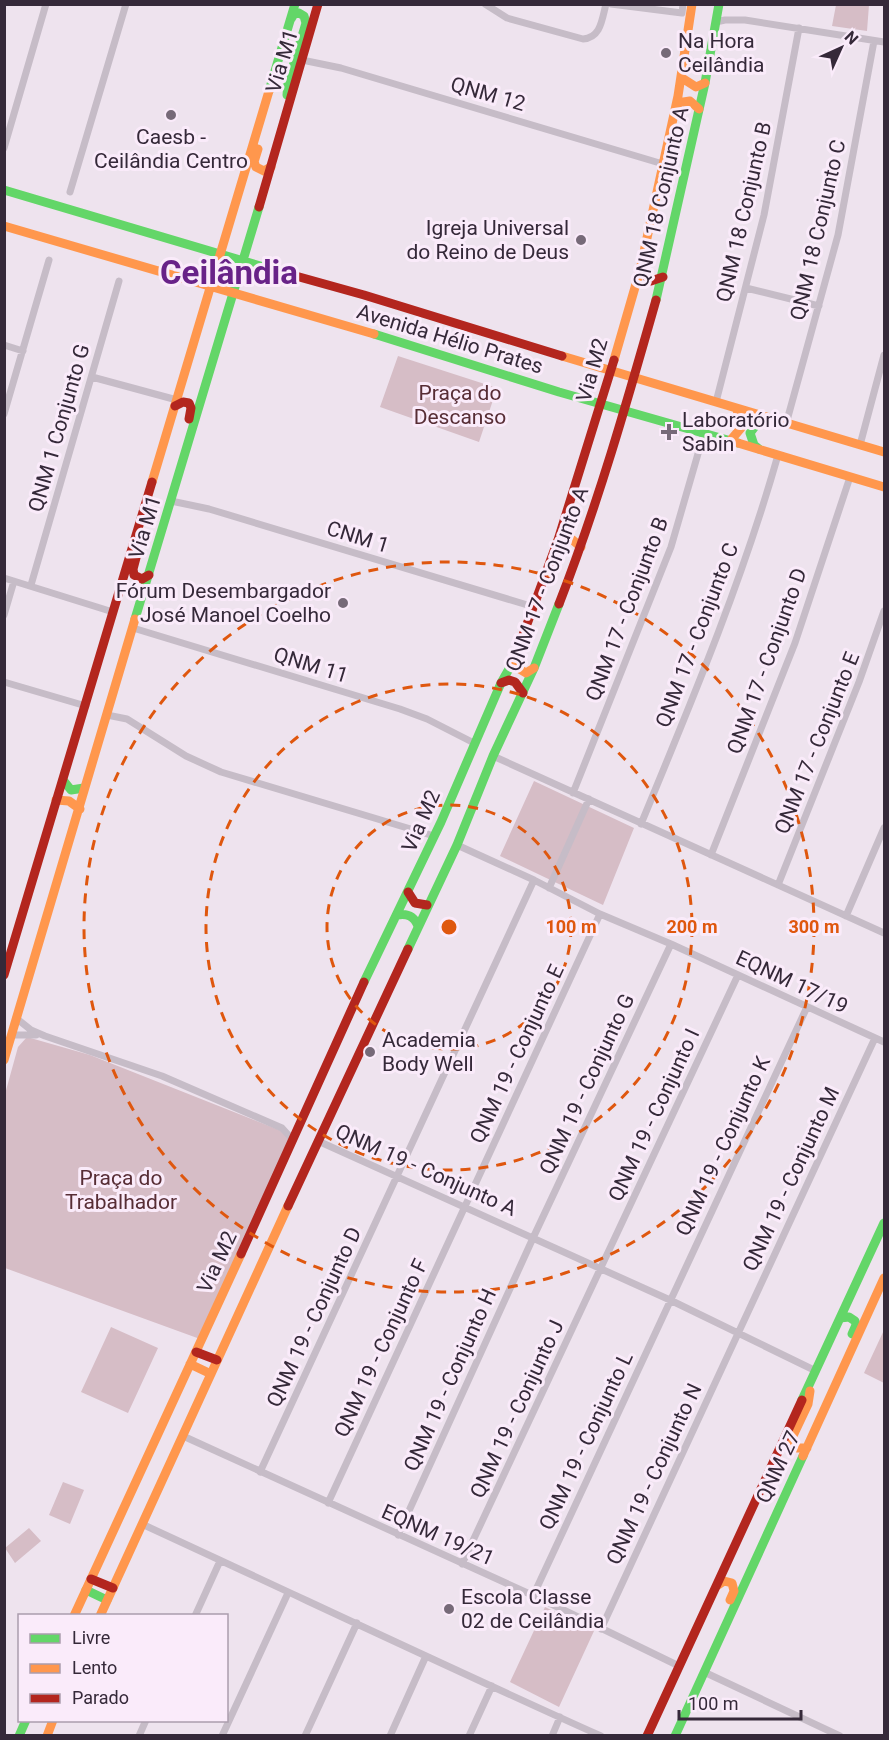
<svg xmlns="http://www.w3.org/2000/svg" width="889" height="1740" font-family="Roboto,sans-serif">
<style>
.green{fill:#d6bdc6}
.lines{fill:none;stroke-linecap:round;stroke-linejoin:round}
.street{stroke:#c6bcc7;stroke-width:7}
.fast{stroke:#63d668;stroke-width:9}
.slow{stroke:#ff974d;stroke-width:9}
.jam{stroke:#b3261e;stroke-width:9}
.ring{fill:none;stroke:#df570e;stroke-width:3;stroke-dasharray:10 8}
.poi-dot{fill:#766a78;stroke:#faebfa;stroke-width:2}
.labels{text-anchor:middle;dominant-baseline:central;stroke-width:6;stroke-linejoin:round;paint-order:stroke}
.poi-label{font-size:21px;fill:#352939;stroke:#faebfa;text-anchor:start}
.street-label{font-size:21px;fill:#352939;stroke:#faebfa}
.park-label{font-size:21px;fill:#572d35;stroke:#faebfa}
.town-label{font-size:33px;font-weight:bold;fill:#682288;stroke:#faebfa}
.centre{fill:#df570e;stroke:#faebfa;stroke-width:3}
.ring-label{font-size:18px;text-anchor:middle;font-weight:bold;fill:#df570e;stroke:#faebfa;stroke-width:6;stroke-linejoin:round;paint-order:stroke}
</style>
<rect width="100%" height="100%" fill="#eee3ee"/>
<path class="green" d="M836,5H869L867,31L832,26Z
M398,356L497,388L479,442L380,407Z
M534,781L634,828L603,905L500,856Z
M27,1037L90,1055L287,1133L290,1137L200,1339L5,1268V1094L18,1047Z
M111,1327L158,1348L128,1413L81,1392Z
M884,1330V1383L864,1373Z
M63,1482L84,1490L70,1524L49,1515Z
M29,1528L41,1541L15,1563L5,1548Z
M545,1607L594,1631L559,1707L510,1682Z"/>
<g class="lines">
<path class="street" d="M485,4L507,18L583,39C601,38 602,19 606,4
M611,4L682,13L683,4
M716,22L725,20H745L884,42
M302,60L341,68L663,164
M4,148L46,4
M70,192L126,4
M746,288L819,306
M4,345L23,351
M92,377L177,400
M716,402L764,215L799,28
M4,414L49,260
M786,424L838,235L874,41
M860,445L884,355
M171,501L209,509L534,607
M4,578L113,612
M31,585L119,281
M4,615L14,581
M133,628L400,709L427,719L474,743
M4,682L86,706
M107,715L127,719L186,756L221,772L434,836
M493,756L884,933
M573,793L671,547L704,433
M641,824C691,703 742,582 778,455
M457,845L534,880L600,914L671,944L884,1042
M711,855L795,643L850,477
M778,885L859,682L884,611
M549,888L589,799
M846,916L884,828
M16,1018L31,1030L45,1036L162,1076L282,1128L293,1140
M12,1035H36
M318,1141L670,1300L816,1371
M183,1436L543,1600L679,1666
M260,1472L534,880
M328,1503L600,914
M144,1525C296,1595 447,1667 601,1736
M398,1535L533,1238L671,944
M462,1564L738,975
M533,1596L807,1007
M195,1616L220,1561
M601,1629L875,1038
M704,1672L840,1736
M139,1736L146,1720
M222,1736L288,1593
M305,1736L357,1623
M390,1736L426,1656
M469,1736L492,1686
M552,1736L560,1717"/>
<path class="fast" d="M269,91L295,4
M287,95L288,83L306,23L304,16L299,13L294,14L291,19
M4,190L267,268
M656,300L705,83L719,4
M374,334L559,392L738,443
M759,449L754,445L750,433L759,421L769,419
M135,619L259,207
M63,780L71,790L84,788
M397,915C407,913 414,916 418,926
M408,949L457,845L493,756L534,668L559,604
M364,982L441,822L501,683L513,662L523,635
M840,1318L849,1317L855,1321L856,1325L852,1334
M802,1400L884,1223
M86,1590L107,1600
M19,1736L26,1720
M675,1736L803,1456"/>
<path class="slow" d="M682,78L696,87L705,83
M677,103L690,101L699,109
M258,149L254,162L256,167L264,171L271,167
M4,226L374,334
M562,356L884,452
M614,360L640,270L678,96L692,4
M730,441L741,428L740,417L736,408
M738,443L884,487
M152,482L269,91
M558,540L569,537L581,547
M513,662L516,667L526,673L534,668
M56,800L69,801L80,809
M4,1060L135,619
M190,1364L211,1374
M807,1448H797L790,1442L808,1404L810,1391
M803,1456L884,1278
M718,1585L724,1581L732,1583L734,1591L730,1600
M74,1616L241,1254
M100,1616L288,1206
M47,1736L53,1720"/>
<path class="jam" d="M259,207L318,4
M267,268L364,295L562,356
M640,270L651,281L663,277
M175,406L183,402L189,403L191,408L189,419
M138,550L133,569L134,575L142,579L149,575
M559,604C598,504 627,402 656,300
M523,635L558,540L614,360
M501,683L509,680L515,682L523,693
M408,892L415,903L427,905
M4,975L152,482
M288,1206L408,949
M241,1254L364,982
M196,1352L217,1360
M91,1579L113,1588
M647,1736L802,1400"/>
</g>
<g class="ring">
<circle cx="449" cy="927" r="122"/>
<circle cx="449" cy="927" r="243"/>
<circle cx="449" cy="927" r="365"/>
</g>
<g class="poi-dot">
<circle cx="666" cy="53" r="6"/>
<circle cx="171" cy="115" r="6"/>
<circle cx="581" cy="240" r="6"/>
<path d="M666 423h6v6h6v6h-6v6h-6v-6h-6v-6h6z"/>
<circle cx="343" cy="603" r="6"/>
<circle cx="370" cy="1052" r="6"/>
<circle cx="449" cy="1609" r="6"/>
</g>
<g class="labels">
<g class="poi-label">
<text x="678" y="41">Na Hora<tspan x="678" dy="24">Ceilândia</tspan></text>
<text x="171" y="137" text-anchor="middle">Caesb -<tspan x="171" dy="24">Ceilândia Centro</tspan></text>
<text x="569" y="228" text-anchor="end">Igreja Universal<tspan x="569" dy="24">do Reino de Deus</tspan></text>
<text x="682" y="420">Laboratório<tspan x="682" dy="24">Sabin</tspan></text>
<text x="331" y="591" text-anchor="end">Fórum Desembargador<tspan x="331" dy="24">José Manoel Coelho</tspan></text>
<text x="382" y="1040">Academia<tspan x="382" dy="24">Body Well</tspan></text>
<text x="461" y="1597">Escola Classe<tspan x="461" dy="24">02 de Ceilândia</tspan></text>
</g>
<g class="street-label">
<text transform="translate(282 61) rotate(-73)">Via M1</text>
<text transform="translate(488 94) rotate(16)">QNM 12</text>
<text transform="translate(661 197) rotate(-77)">QNM 18 Conjunto A</text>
<text transform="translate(744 212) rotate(-77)">QNM 18 Conjunto B</text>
<text transform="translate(818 230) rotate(-77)">QNM 18 Conjunto C</text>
<text transform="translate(450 339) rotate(17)">Avenida Hélio Prates</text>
<text transform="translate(592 370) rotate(-74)">Via M2</text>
<text transform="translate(59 428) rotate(-74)">QNM 1 Conjunto G</text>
<text transform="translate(145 527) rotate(-73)">Via M1</text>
<text transform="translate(358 537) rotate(17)">CNM 1</text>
<text transform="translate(547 579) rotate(-69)">QNM 17 - Conjunto A</text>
<text transform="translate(627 609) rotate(-69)">QNM 17 - Conjunto B</text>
<text transform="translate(697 635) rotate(-69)">QNM 17 - Conjunto C</text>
<text transform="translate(767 661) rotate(-70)">QNM 17 - Conjunto D</text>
<text transform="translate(311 665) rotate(17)">QNM 11</text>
<text transform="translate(817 743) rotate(-68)">QNM 17 - Conjunto E</text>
<text transform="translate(421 821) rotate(-66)">Via M2</text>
<text transform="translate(792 982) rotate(25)">EQNM 17/19</text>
<text transform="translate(517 1054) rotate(-65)">QNM 19 - Conjunto E</text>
<text transform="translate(587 1084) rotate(-65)">QNM 19 - Conjunto G</text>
<text transform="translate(654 1115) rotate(-65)">QNM 19 - Conjunto I</text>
<text transform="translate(723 1146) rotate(-65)">QNM 19 - Conjunto K</text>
<text transform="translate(426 1170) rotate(24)">QNM 19 - Conjunto A</text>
<text transform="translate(791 1179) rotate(-65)">QNM 19 - Conjunto M</text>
<text transform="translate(217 1262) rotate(-65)">Via M2</text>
<text transform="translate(314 1317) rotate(-65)">QNM 19 - Conjunto D</text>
<text transform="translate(381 1348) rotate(-65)">QNM 19 - Conjunto F</text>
<text transform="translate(450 1380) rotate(-66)">QNM 19 - Conjunto H</text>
<text transform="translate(517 1409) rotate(-65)">QNM 19 - Conjunto J</text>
<text transform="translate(586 1441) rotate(-65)">QNM 19 - Conjunto L</text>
<text transform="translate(778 1467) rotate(-65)">QNM 27</text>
<text transform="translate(654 1474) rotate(-65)">QNM 19 - Conjunto N</text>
<text transform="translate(438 1535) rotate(24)">EQNM 19/21</text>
</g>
<g class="park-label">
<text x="460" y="393">Praça do<tspan x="460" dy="24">Descanso</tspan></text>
<text x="121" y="1178">Praça do<tspan x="121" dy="24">Trabalhador</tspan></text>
</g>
<g class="town-label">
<text x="229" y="272">Ceilândia</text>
</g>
</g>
<circle cx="449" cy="927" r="9" class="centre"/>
<g class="ring-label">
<text x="571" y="933">100 m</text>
<text x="692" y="933">200 m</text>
<text x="814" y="933">300 m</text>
</g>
<rect width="889" height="1740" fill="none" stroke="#352939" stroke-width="12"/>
<rect x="18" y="1614" width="210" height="108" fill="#faebfa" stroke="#ab9dad" stroke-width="1.5"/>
<rect x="30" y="1634" width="30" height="9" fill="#63d668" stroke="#ab9dad" stroke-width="1.5"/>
<text x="72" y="1644" font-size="18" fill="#352939">Livre</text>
<rect x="30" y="1664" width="30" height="9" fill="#ff974d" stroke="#ab9dad" stroke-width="1.5"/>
<text x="72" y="1674" font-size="18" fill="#352939">Lento</text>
<rect x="30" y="1694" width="30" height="9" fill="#b3261e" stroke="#ab9dad" stroke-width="1.5"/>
<text x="72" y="1704" font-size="18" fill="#352939">Parado</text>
<g transform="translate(841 48) rotate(45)" stroke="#faebfa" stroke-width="4.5" paint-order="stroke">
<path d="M0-4.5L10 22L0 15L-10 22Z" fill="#352939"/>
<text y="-9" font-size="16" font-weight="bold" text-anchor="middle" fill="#352939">N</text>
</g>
<path d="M679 1710v9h122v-9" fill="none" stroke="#352939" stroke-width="3"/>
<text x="688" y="1710" font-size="18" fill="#352939" stroke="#faebfa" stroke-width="4.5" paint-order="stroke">100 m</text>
</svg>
